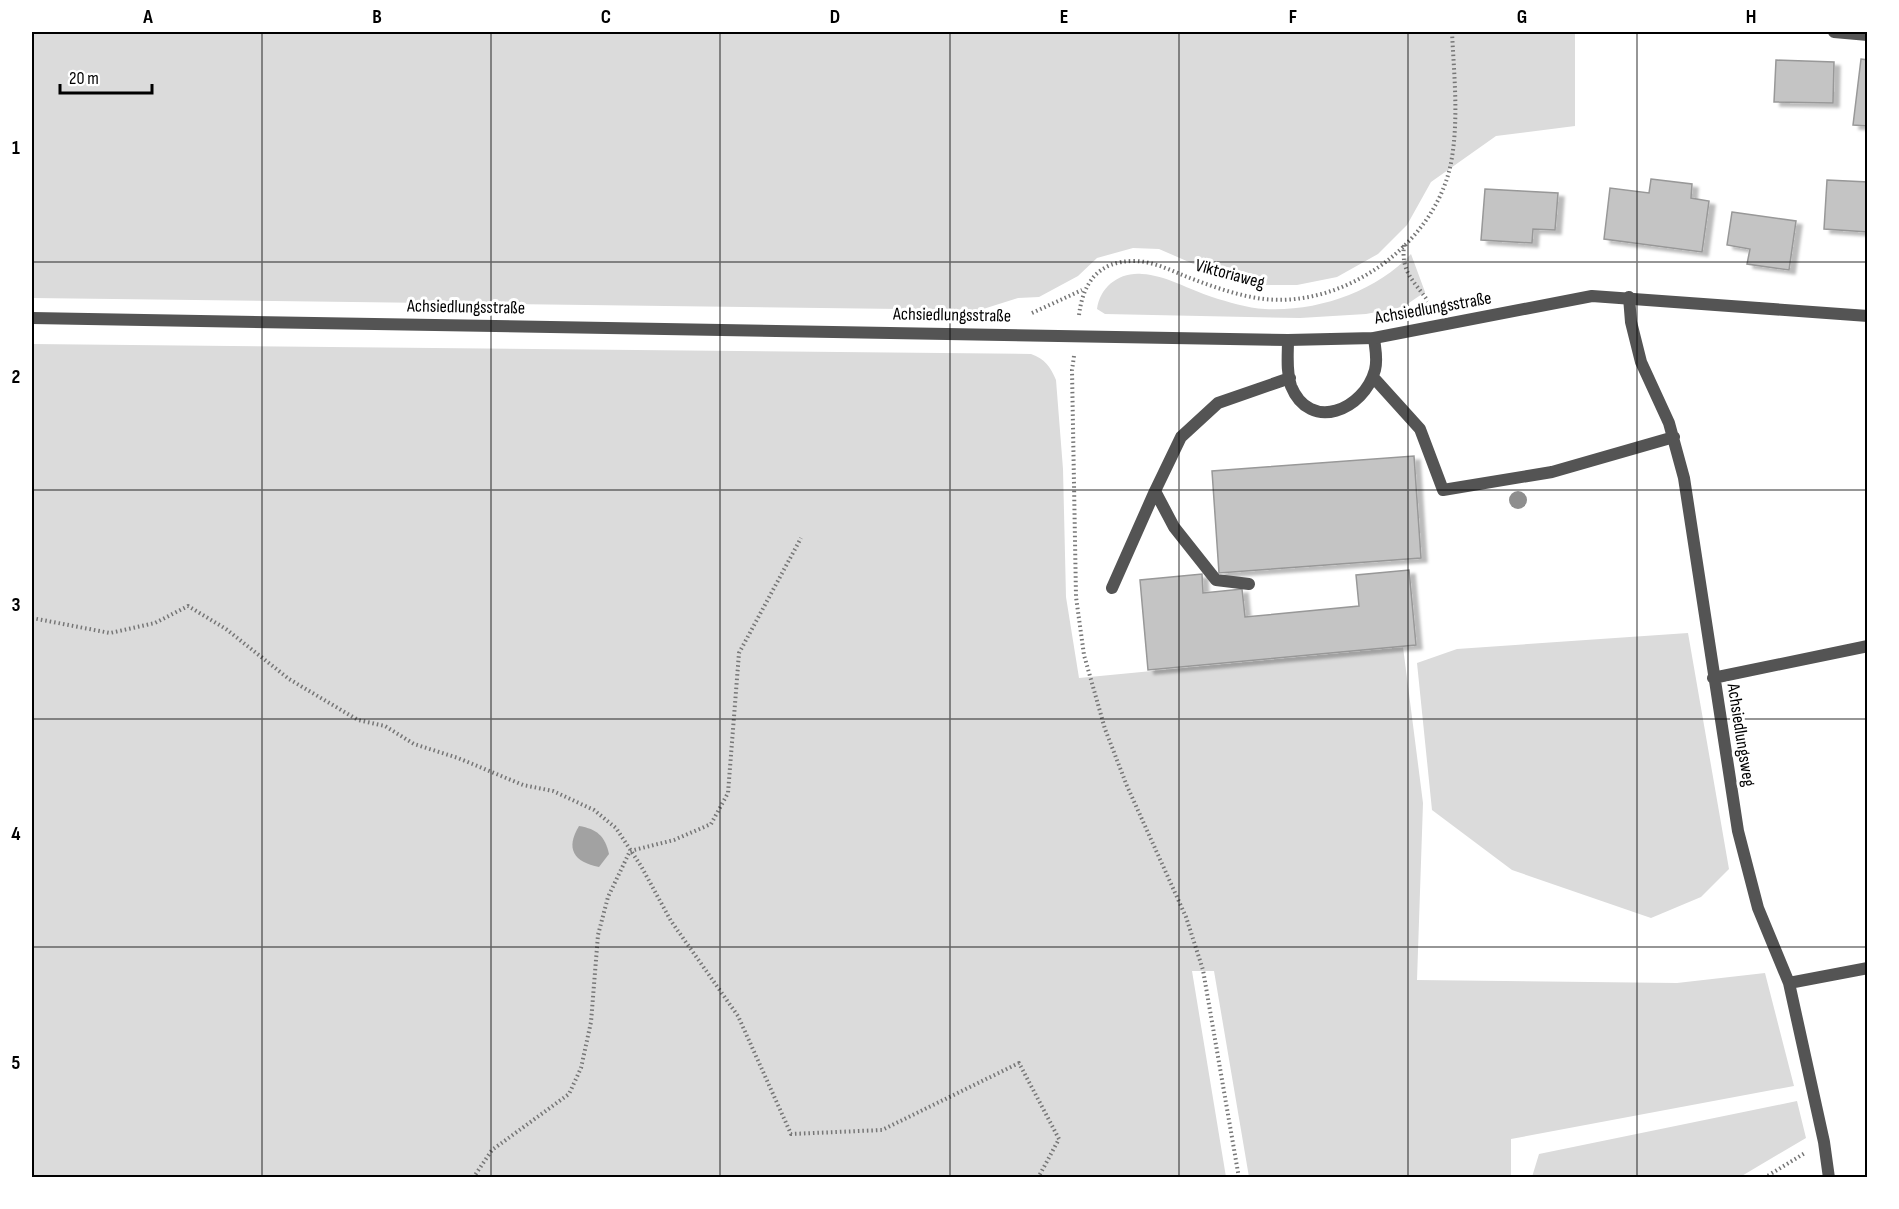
<svg xmlns="http://www.w3.org/2000/svg" width="1899" height="1209" font-family="'Sofia Sans Condensed',sans-serif">
<style>
.green{fill:#dbdbdb}
.water{fill:#a2a2a2}
.building{fill:#c4c4c4;stroke:#989898;stroke-width:1.5;filter:url(#shadow)}
.lines{fill:none;stroke-linecap:round;stroke-linejoin:round}
.path{stroke:#767676;stroke-width:4;stroke-dasharray:1.5 3;stroke-linecap:butt}
.lane{stroke:#545454;stroke-width:12}
.street{stroke:#545454;stroke-width:12}
.tree{fill:#8e8e8e}
.grid{fill:none;stroke:#000;stroke-width:1.5;stroke-opacity:0.55}
.labels{text-anchor:middle;dominant-baseline:central;stroke-width:6;stroke-linejoin:round;paint-order:stroke}
.street-label{font-size:18px;fill:#000;stroke:#fff}
.neatline{fill:none;stroke:#000;stroke-width:2}
.grid-label{font-size:20px;text-anchor:middle;font-weight:bold;fill:#000}
</style>
<defs>
<filter id="shadow"><feDropShadow dx="6" dy="4" stdDeviation="1.5" flood-color="#0004"/></filter>
</defs>
<rect width="100%" height="100%" fill="#fff"/>
<path class="green" d="M32,32H1575V126L1496,136L1431,182L1407,225L1378,254L1337,277L1297,285H1258L1212,272L1159,249L1133,248L1097,258L1078,276L1039,297L1018,298L980,310L32,298Z
M1411,254L1425,292L1403,307L1366,314L1300,318L1105,314L1097,309C1100,287 1119,272 1142,274C1165,275 1190,290 1212,297C1228,302 1247,308 1265,309C1316,312 1376,292 1411,254Z
M32,344L1031,354C1045,359 1050,366 1056,380L1063,469L1066,597L1079,678L1403,647L1423,803L1417,980L1677,983L1765,973L1794,1086L1511,1139V1177H1249L1214,971H1192L1226,1177L32,1178Z
M1688,633L1729,869L1701,897L1651,918L1512,870L1432,810L1417,663L1457,649Z
M1797,1101L1806,1138L1740,1177H1532L1539,1154Z"/>
<path class="water" d="M579,826C597,829 605,836 609,854L599,867C574,862 565,849 579,826Z"/>
<path class="building" d="M1861,59L1868,60V126L1853,125Z
M1776,60L1834,62L1833,103L1774,102Z
M1651,179L1692,184L1691,198L1709,201L1702,252L1604,239L1610,188L1649,193Z
M1827,180L1868,182V232L1824,229Z
M1485,189L1558,193L1555,230L1533,229L1532,243L1481,240Z
M1732,212L1796,221L1789,270L1747,264L1750,249L1727,245Z
M1414,456L1421,558L1219,573L1212,471Z
M1409,570L1416,645L1148,670L1140,580L1202,574L1203,593L1242,589L1245,617L1359,606L1356,575Z"/>
<g class="lines">
<path class="path" d="M1404,245C1401,272 1413,280 1428,301
M1032,313L1082,290
M1079,315C1083,283 1098,261 1134,261C1153,261 1172,271 1190,278C1214,287 1239,296 1264,299C1345,308 1435,244 1451,163C1459,120 1454,75 1452,32
M1074,356L1072,370L1076,597L1084,655L1105,729L1127,786L1186,917L1203,970L1239,1178
M32,618L110,633L155,623L188,606L226,629L289,679L358,720L385,726L414,744L458,758L523,785L553,791L594,810L616,828L641,866L671,921L738,1016L791,1134L882,1130L1019,1063L1059,1139L1038,1178
M473,1178L492,1150L569,1094L581,1068L591,1022L598,935L608,897L630,851L674,840L711,824L728,793L739,653L801,538
M1764,1178L1805,1153"/>
<path class="lane" d="M1629,297L1631,322L1641,362L1669,423L1684,478L1738,831L1758,908L1789,983L1824,1142L1829,1178
M1288,340C1288,355 1286,371 1291,386C1310,433 1364,410 1375,370C1378,359 1375,348 1374,338
M1373,377L1420,429L1443,490L1552,472L1674,437
M1249,584L1216,580L1174,527L1155,491L1181,437L1218,403L1290,378
M1112,588L1155,491
M1713,678L1868,646
M1789,983L1868,968"/>
<path class="street" d="M1834,32L1868,35
M32,318L1288,340L1374,338L1592,296L1868,316"/>
</g>
<circle class="tree" cx="1518" cy="500" r="9"/>
<path class="grid" d="M262,32V1178M491,32V1178M720,32V1178M950,32V1178M1179,32V1178M1408,32V1178M1637,32V1178M32,262H1868M32,490H1868M32,719H1868M32,947H1868"/>
<g class="labels">
<g class="street-label">
<text transform="translate(1230 274) rotate(15)">Viktoriaweg</text>
<text transform="translate(466 307) rotate(1)">Achsiedlungsstraße</text>
<text transform="translate(1433 308) rotate(-10)">Achsiedlungsstraße</text>
<text transform="translate(952 315) rotate(1)">Achsiedlungsstraße</text>
<text transform="translate(1741 735) rotate(81)">Achsiedlungsweg</text>
</g>
</g>
<rect width="1899" height="1209" fill="none" stroke="#ffffff" stroke-width="66"/>
<path d="M60 84v9h92v-9" fill="none" stroke="#000000" stroke-width="3"/>
<text x="69" y="84" font-size="18" fill="#000000" stroke="#ffffff" stroke-width="4.5" paint-order="stroke">20 m</text>
<rect x="33" y="33" width="1833" height="1143" class="neatline"/>
<g class="grid-label">
<text x="148" y="23">A</text>
<text x="377" y="23">B</text>
<text x="606" y="23">C</text>
<text x="835" y="23">D</text>
<text x="1064" y="23">E</text>
<text x="1293" y="23">F</text>
<text x="1522" y="23">G</text>
<text x="1751" y="23">H</text>
<text x="16" y="154">1</text>
<text x="16" y="383">2</text>
<text x="16" y="611">3</text>
<text x="16" y="840">4</text>
<text x="16" y="1069">5</text>
</g>
</svg>
